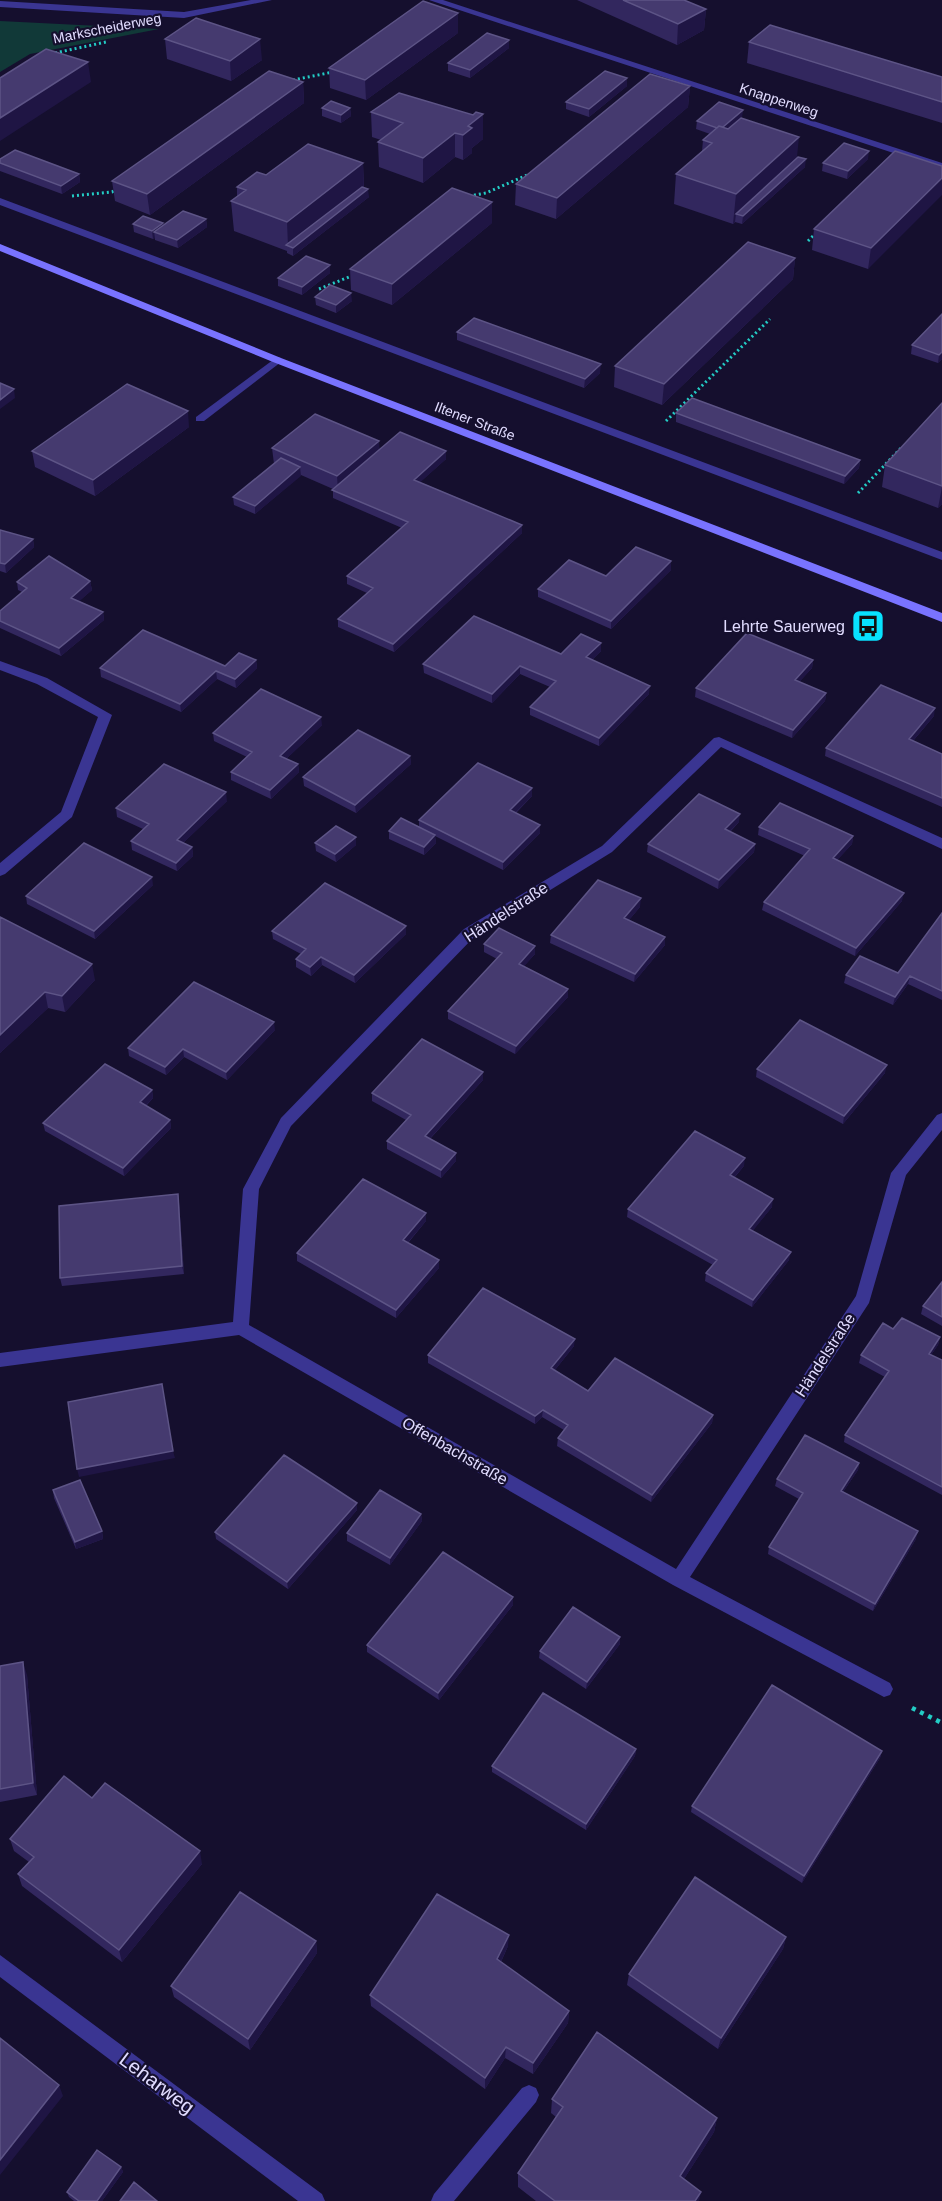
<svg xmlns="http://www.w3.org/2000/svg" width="942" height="2201" font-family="Helvetica,sans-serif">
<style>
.green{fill:#113938}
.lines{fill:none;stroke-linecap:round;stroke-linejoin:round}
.path-far1{stroke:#23ccc5;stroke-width:3;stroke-dasharray:2 3;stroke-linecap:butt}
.path{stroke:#23ccc5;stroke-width:4.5;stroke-dasharray:4 5;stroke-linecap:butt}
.lane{fill:#3a3592;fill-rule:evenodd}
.street{fill:#3a3592;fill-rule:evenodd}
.secondary{fill:#7973ff;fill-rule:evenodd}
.wall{fill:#32275e}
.shaded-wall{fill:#1f1544}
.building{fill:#453a6f;stroke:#5d5486;stroke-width:1.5}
.labels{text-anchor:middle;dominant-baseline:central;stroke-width:4.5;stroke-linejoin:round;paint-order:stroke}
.far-street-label{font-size:14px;fill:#e1dcff;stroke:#150f2e}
.poi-label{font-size:16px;fill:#e1dcff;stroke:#150f2e;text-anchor:end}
.street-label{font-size:16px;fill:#e1dcff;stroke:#150f2e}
.near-street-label{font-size:20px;fill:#e1dcff;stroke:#150f2e}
</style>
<rect width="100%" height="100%" fill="#150f2e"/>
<path class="green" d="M0,21L159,29L30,54L0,72Z"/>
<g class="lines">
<path class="path-far1" d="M55,53L106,42
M293,80L333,72
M72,196L112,192L117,189
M469,196L486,193L527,175
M808,241L816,233
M319,289L354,275
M666,421L770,319
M858,493L902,447"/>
<path class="path" d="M912,1708L942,1723"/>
<path class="lane" d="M277,357L281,358V362L204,421H196V417Z"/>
<path class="street" d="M251,0H272L184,18L0,7V1L184,12Z
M429,0H443L942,163V169Z
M0,198L942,552V560L0,205Z
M0,661L47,678L112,715L72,817L5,874L0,876V863L61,812L98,717L37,684L0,670Z
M719,737L942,838V849L721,747L612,852L474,937L291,1126L259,1189L249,1325L676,1569L856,1296L891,1173L937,1115L942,1113V1130L906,1175L869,1303L690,1577L890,1683L893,1689L890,1695L884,1697L673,1585L239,1335L0,1367V1353L233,1322L243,1189L281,1118L464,929L602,846L714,738Z
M0,1955L322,2194L325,2201H298L0,1977Z
M529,2085L536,2088L539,2095L536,2102L454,2201H431L434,2194L522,2088Z"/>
<path class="secondary" d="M0,244L281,358L942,613V622L273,362L0,251Z"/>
</g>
<path class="wall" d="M577,0H684L706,9L704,30L677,45Z
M458,33L366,100L330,88L329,68Z
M165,39L262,60L231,81L167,59Z
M509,40V48L470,78L448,71V63Z
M749,42L942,77V123L747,63Z
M627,78V86L589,117L566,109V102Z
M303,82L304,103L150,215L115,201L112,181Z
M690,86L688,107L556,219L515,205L516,184Z
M322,108H350L351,116L341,123L322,116Z
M743,110L741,118L797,158L805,167L742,224L735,222L733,224L674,204L676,174L702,151L703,140L710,134L696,129L697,121Z
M371,112L473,115L483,114V139L472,148V153L463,160L455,157L423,183L379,167L378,142L381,140L372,137Z
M0,159L79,174L80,182L62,194L0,171Z
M868,159L847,179L822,171L823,163Z
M363,163L364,187L369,197L293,256L287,253V251L234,231L231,201L237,197V187L266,175Z
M942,166L868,269L812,250L814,229Z
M206,219L207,227L178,248L155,240V238L153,239L134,232L133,224L163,225Z
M492,223L392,305L351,290L350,269Z
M795,258L793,279L662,405L614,387L615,366Z
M330,265V273L302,295L278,286V278Z
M315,297L352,301L336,313L316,305Z
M942,314V359L938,363L911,354L912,345Z
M457,332L600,373L584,388L457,340Z
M942,403V504L938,508L882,487L885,465Z
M676,413L860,460L859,468L844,484L676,422Z
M189,427L95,496L35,467L32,451Z
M272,448L380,450L446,459L420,482L522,525V533L394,652L338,627V619L367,593L347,584V576L402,528L333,498V489L301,475L255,514L234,505L233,497L274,464Z
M0,530L33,539L34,547L6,573L0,571Z
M671,570L611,629L538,597V589L606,576Z
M90,581L92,590L79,601L103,612L104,620L61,656L0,628V611L22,592L18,590L17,582Z
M601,643V651L592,660L649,694L599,746L530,715V707L550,687L520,674L492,703L424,673L423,664L561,654Z
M256,660L257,668L236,688L217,679L181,712L101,677L100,668L225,666Z
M813,660L812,668L799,682L826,693L825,701L792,738L695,697L696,688Z
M934,716L913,741L942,754V807L825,756L826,748Z
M322,725L286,759L298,764L299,772L271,799L231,780V772L247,757L214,741L213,733Z
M410,756L411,764L356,813L304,786L303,777Z
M532,788V796L516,813L540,825V833L503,870L435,836L436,843L424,855L389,839V831L419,827V820Z
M227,801L183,843L192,847L193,856L177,871L132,850L131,841L143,829L117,817L116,808Z
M739,822L730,832L755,844L754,852L718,889L647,852L648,844Z
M759,827L853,836L852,844L837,860L902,901L855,956L762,910L764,902L805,856L758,835Z
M356,837V845L336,862L316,851L315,843Z
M153,885L95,939L27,904L26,896Z
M640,907L629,920L665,945L634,982L550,943L551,935Z
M942,913V1000L908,984L893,1005L844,983L846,975L898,973Z
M0,917L95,980L65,1012L48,1008L0,1053Z
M272,931L406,934L355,983L322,965L311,976L296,967V959L301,954L273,939Z
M484,944L535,946V954L524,966L568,989V997L515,1054L448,1019V1011L497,959L484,952Z
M275,1030L227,1080L184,1057L166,1075L129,1056L128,1048Z
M757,1069L885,1073L843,1124L756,1077Z
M483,1080L430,1139L456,1161L441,1178L387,1149V1141L406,1120L372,1101V1093Z
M152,1090L153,1098L146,1106L170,1120L171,1128L124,1176L45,1131L43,1123Z
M744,1166L734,1178L772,1207L752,1231L789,1260L752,1307L705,1281L706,1273L713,1265L627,1217L628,1209Z
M179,1202L184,1274L62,1286L60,1278Z
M426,1213V1221L408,1243L439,1260V1268L396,1318L297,1261V1253Z
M942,1282V1326L921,1314L923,1306Z
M893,1329L940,1337L938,1345L931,1355L942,1360V1495L844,1442L845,1435L885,1377L859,1363L861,1355Z
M574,1346L555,1370L588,1391L713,1415L712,1423L651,1502L557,1446L558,1438L564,1430L542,1417L535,1424L428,1363V1355Z
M859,1463L858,1470L843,1492L916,1539L873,1611L768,1554L769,1547L799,1499L775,1486L777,1479Z
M53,1490L102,1531L103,1539L76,1549L54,1498Z
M357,1503V1510L288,1589L216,1539L215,1532Z
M421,1514L422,1521L390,1565L347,1541V1533Z
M513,1597V1605L439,1700L367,1652V1645Z
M620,1644L586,1689L539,1658L540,1651Z
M0,1666L27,1675L37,1795L0,1802Z
M636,1749L635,1756L586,1830L492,1772V1766Z
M882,1751L880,1758L802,1883L691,1812L692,1806Z
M92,1798L202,1864L122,1962L22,1886L18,1874L29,1862L14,1851L10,1839Z
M786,1937L783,1949L718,2049L627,1985L629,1974Z
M316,1941L317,1953L250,2050L174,1997L171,1986Z
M508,1946L501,1962L569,2011L568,2023L533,2074L505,2058L485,2089L371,2006L370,1995Z
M552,2099L717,2118L714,2132L684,2179L699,2201H536L518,2187V2173L556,2117L551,2113Z
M121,2167L123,2172L102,2201H74L69,2197L67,2192Z"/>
<path class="shaded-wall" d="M706,9L704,30L677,45L678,24Z
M458,13V33L366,100L365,80Z
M260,39L262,60L231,81L230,61Z
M509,40V48L470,78V70Z
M88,62L91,82L0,141V118Z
M627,78V86L589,117V109Z
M303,82L304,103L150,215L147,194Z
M690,86L688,107L556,219L557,198Z
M350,108L351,116L341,123V115Z
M743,110L742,118L720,137L721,129Z
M483,114V139L472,148V153L463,160V135L468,126Z
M455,133V157L423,183V158Z
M799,137L796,167L736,214L735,222L733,224L736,194Z
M869,151L868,159L847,179L848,171Z
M806,159L805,167L742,224L743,216Z
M363,163L364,192L368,189L369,197L293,256V248L288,246L287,222Z
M79,174L80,182L62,194L61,186Z
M942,178V195L868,269L871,248Z
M492,202V223L392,305V284Z
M206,219L207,227L178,248L177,240Z
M163,223L164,231L154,232L155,238L153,239L152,231Z
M795,258L793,279L662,405L664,384Z
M330,265V273L302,295V287Z
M351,293L352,301L336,313V305Z
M942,352V359L938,363L939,355Z
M601,364L600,373L584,388L585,379Z
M14,389L15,398L0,409V400Z
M188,411L189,427L95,496L93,480Z
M379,441L380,456L338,491L337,476Z
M446,451V459L414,488V480Z
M860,460L859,468L844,484L845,476Z
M300,467L301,476L255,514V506Z
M942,487V504L938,508Z
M522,525V533L394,652L393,644Z
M33,539L34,547L6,573L5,564Z
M671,561V570L611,629V621Z
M90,581L92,590L73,607L71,598Z
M103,612L104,620L61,656L59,648Z
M601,643V651L586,666V657Z
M256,660L257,668L236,688L235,679Z
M813,660L812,668L794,688L795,680Z
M520,666V674L492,703V694Z
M216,671L217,679L181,712L180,704Z
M650,686L649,694L599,746V738Z
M826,693L825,701L792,738L793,730Z
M935,708L934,716L907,748L909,739Z
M321,717L322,725L281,764L280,756Z
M410,756L411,764L356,813L355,805Z
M298,764L299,772L271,799L270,790Z
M532,788V796L510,818V810Z
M226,792L227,801L178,848L177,840Z
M740,814L739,822L724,837L725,829Z
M540,825V833L503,870V862Z
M435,835L436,843L424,855V847Z
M853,836L852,844L831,867L833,858Z
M356,837V845L336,862L335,854Z
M755,844L754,852L718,889L719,880Z
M192,847L193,856L177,871L176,863Z
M152,877L153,885L95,939L94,931Z
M904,893L902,901L855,956L856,948Z
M641,898L640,907L624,926V918Z
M406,926V934L355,983L354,975Z
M665,937V945L634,982L635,974Z
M535,946V954L519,972V964Z
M321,957L322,965L311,976L310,967Z
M92,964L95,980L65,1012L62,996Z
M910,976L908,984L893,1005L895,997Z
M568,989V997L515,1054L516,1046Z
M45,992L48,1008L0,1053V1035Z
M274,1022L275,1030L227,1080L226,1072Z
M183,1049L184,1057L166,1075L165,1067Z
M887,1065L885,1073L843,1124L844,1116Z
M483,1072V1080L425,1144V1136Z
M152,1090L153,1098L141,1110L140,1102Z
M170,1120L171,1128L124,1176L123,1168Z
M456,1153V1161L441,1178V1170Z
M745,1158L744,1166L729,1183L730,1175Z
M178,1194L179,1202L184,1274L182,1266Z
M773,1199L772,1207L748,1237L749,1229Z
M426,1213V1221L403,1248V1240Z
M791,1252L789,1260L752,1307L753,1300Z
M439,1260V1268L396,1318V1310Z
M940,1337L938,1345L927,1361L929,1354Z
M575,1339L574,1346L551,1375V1368Z
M543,1410L542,1417L535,1424V1416Z
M713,1415L712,1423L651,1502L652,1495Z
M173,1451L175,1458L79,1477L77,1469Z
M859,1463L858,1470L839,1498L841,1491Z
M357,1503V1510L288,1589L287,1582Z
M421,1514L422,1521L390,1565V1558Z
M102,1531L103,1539L76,1549L75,1542Z
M918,1531L916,1539L873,1611L875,1604Z
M513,1597V1605L439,1700L438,1693Z
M620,1637V1644L586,1689L587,1682Z
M23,1662L27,1675L37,1795L33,1783Z
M636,1749L635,1756L586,1830V1824Z
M882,1751L880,1758L802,1883L804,1876Z
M200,1851L202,1864L122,1962L119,1950Z
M509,1935L508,1946L497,1970V1959Z
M786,1937L783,1949L718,2049L721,2038Z
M316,1941L317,1953L250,2050L248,2039Z
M569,2011L568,2023L533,2074V2063Z
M506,2047L505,2058L485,2089V2078Z
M59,2085L63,2096L0,2175V2160Z
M717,2118L714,2132L677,2190L680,2176Z
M121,2167L123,2172L102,2201H97Z
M701,2192L699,2201H695Z"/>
<path class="building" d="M623,0H684L706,9L678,24Z
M423,1L458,13L365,80L329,68Z
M196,18L260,39L230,61L165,39Z
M770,25L942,77V102L749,42Z
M487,33L509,40L470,70L448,63Z
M46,49L88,62L0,118V78Z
M269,71L303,82L147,194L112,181Z
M605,71L627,78L589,109L566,102Z
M650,74L690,86L557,198L516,184Z
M399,93L473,115L476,112L483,114L468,126L472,128L463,135L455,133L423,158L378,142L403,123L371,112Z
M331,101L350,108L341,115L322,108Z
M719,102L743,110L723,127L719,126L717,128L697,121Z
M741,118L799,137L736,194L676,174L712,143L703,140L719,126L728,129Z
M844,143L869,151L848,171L823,163Z
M308,144L363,163L287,222L231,201L246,190L237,187L257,172L266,175Z
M15,150L79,174L61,186L0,163V159Z
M895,151L942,166V178L871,248L814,229Z
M798,157L806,159L743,216L736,214Z
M362,187L368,189L293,248L286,245Z
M452,188L492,202L392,284L350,269Z
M183,211L206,219L177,240L154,232Z
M143,216L163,223L152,231L133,224Z
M748,242L795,258L664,384L615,366Z
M306,256L330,265L302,287L278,278Z
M330,285L351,293L336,305L315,297Z
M942,314V352L939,355L912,345Z
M474,318L601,364L585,379L457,332Z
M0,383L14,389L0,400Z
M127,384L188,411L93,480L32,451Z
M692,398L860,460L845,476L676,413Z
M942,403V486L885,465Z
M315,414L379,441L337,476L272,448Z
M400,432L446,451L414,480L522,525L393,644L338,619L373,588L347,576L408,522L332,490Z
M281,458L300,467L255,506L233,497Z
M0,530L33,539L5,564L0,563Z
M636,547L671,561L611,621L538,589L569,560L606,576Z
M49,556L90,581L71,598L103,612L59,648L0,621V611L27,588L17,582Z
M474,616L561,654L581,634L601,643L586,657L650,686L599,738L530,707L556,681L520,666L492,694L423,664Z
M143,630L225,666L239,653L256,660L235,679L216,671L180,704L100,668Z
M747,633L813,660L795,680L826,693L793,730L696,688Z
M881,685L935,708L909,739L942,754V798L826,748Z
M261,689L321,717L280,756L298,764L270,790L231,772L252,752L213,733Z
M358,730L410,756L355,805L303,777Z
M478,763L532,788L510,810L540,825L503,862L419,820Z
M164,764L226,792L177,840L192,847L176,863L131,841L149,824L116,808Z
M699,794L740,814L725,829L755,844L719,880L648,844Z
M780,803L853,836L833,858L904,893L856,948L764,902L810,849L759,827Z
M401,818L435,835L424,847L389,831Z
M336,826L356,837L335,854L315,843Z
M84,843L152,877L94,931L26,896Z
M598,880L641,898L624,918L665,937L635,974L551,935Z
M325,883L406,926L354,975L321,957L310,967L296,959L306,949L272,931Z
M942,913V991L910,976L895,997L846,975L860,956L898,973Z
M0,917L92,964L62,996L45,992L0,1035Z
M499,928L535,946L519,964L568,989L516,1046L448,1011L502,953L484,944Z
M194,982L274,1022L226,1072L183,1049L165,1067L128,1048Z
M800,1020L887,1065L844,1116L757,1069Z
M422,1039L483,1072L425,1136L456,1153L441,1170L387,1141L411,1115L372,1093Z
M105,1064L152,1090L140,1102L170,1120L123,1168L43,1123Z
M695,1131L745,1158L730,1175L773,1199L749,1229L791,1252L753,1300L706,1273L717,1260L628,1209Z
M363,1179L426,1213L403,1240L439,1260L396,1310L297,1253Z
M178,1194L182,1266L60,1278L59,1206Z
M942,1282V1317L923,1306Z
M483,1288L575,1339L551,1368L588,1391L615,1358L713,1415L652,1495L558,1438L568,1425L543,1410L535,1416L428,1355Z
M902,1318L940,1337L929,1354L942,1360V1487L845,1435L889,1371L861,1355L883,1323L893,1329Z
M162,1384L173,1451L77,1469L68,1402Z
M805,1435L859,1463L841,1491L918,1531L875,1604L769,1547L803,1493L777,1479Z
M284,1455L357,1503L287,1582L215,1532Z
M80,1480L102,1531L75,1542L53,1490Z
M380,1490L421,1514L390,1558L347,1533Z
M443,1552L513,1597L438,1693L367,1645Z
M573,1607L620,1637L587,1682L540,1651Z
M23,1662L33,1783L0,1789V1666Z
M772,1685L882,1751L804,1876L692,1806Z
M543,1693L636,1749L586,1824L492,1766Z
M64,1776L92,1798L105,1783L200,1851L119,1950L18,1874L34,1857L10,1839Z
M695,1877L786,1937L721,2038L629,1974Z
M240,1892L316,1941L248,2039L171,1986Z
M437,1894L509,1935L497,1959L569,2011L533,2063L506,2047L485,2078L370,1995Z
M597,2032L717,2118L680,2176L701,2192L695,2201H555L518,2173L563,2107L552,2099Z
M0,2038L59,2085L0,2160Z
M97,2150L121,2167L97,2201H79L67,2192Z
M134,2182L157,2201H120Z"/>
<defs>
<g id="bus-square" transform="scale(1.725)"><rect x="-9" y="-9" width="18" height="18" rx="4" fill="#08e2ff" stroke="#150f2e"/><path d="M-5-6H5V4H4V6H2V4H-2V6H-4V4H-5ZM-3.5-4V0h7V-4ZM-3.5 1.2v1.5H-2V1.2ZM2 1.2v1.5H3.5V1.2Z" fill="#111"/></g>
</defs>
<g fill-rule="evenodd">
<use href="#bus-square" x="868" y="626"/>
</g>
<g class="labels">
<g class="far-street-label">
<text transform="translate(107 28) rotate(-11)">Markscheiderweg</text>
<text transform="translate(779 100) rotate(18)">Knappenweg</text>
<text transform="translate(475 421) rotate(21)">Iltener Straße</text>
</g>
<g class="poi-label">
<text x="845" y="626">Lehrte Sauerweg</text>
</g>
<g class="street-label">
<text transform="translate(506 912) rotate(-33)">Händelstraße</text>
<text transform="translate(825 1355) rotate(-57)">Händelstraße</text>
<text transform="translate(455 1451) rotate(30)">Offenbachstraße</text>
</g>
<g class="near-street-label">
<text transform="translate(157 2083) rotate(37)">Leharweg</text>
</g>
</g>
</svg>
